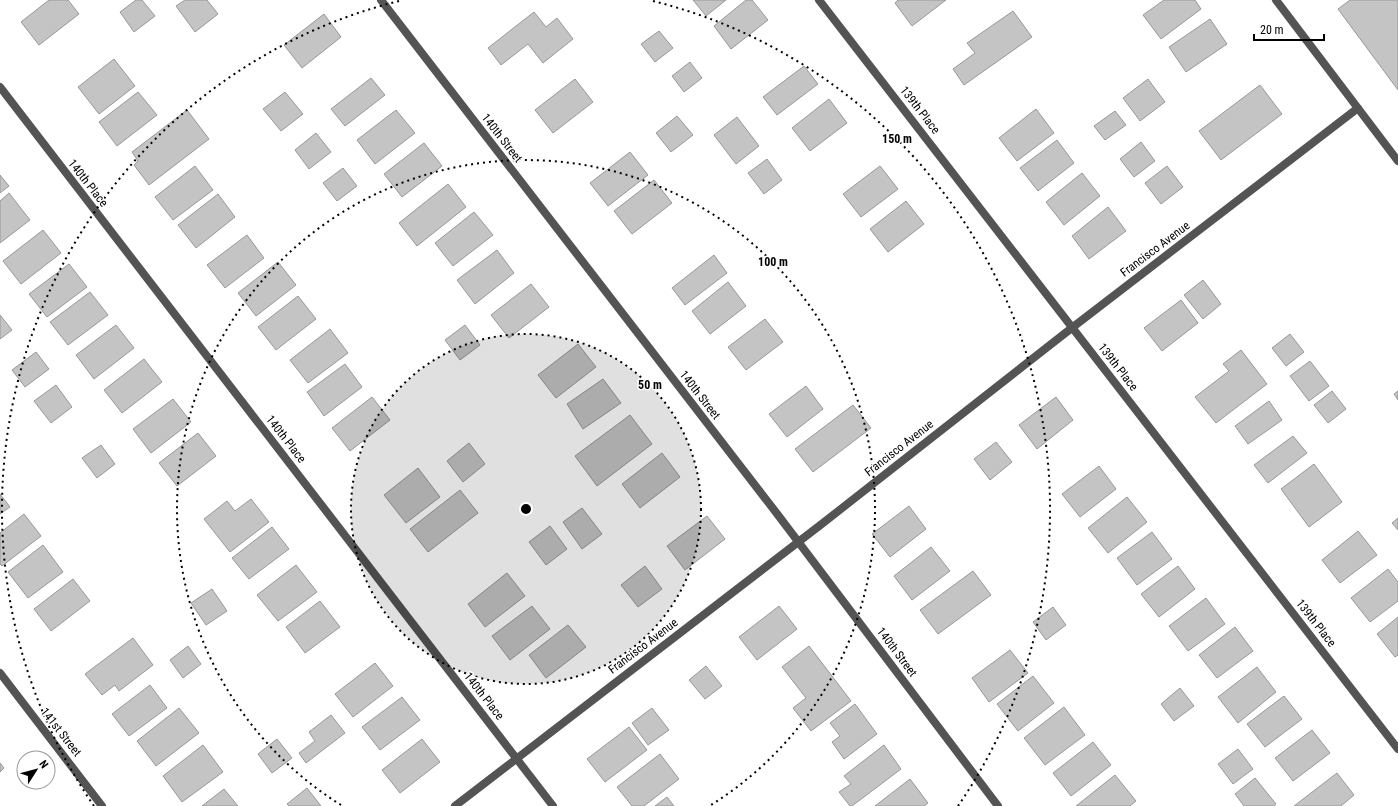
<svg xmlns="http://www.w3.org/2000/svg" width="1398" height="806" font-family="'Roboto Condensed',sans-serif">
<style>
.building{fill:#c4c4c4;stroke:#989898}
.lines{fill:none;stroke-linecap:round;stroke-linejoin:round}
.minor{stroke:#545454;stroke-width:8}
.ring{fill:none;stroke:#000;stroke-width:2;stroke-dasharray:2 4}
.labels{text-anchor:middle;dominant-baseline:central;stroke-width:3;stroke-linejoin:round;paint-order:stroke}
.street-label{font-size:12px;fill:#000;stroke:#fff}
.centre{fill:#000;stroke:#fff;stroke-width:2}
.ring-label{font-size:12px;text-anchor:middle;font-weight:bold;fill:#000;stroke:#fff;stroke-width:3;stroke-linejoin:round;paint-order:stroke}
</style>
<rect width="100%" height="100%" fill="#fff"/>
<path class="building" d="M49,0H68L79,14L39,45L21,22Z
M136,0H142L155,16L134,32L120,12Z
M185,0H207L218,14L195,32L176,6Z
M693,0H726L706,16Z
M746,0H752L768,20L731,49L714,26Z
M898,0H946L912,26L895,3Z
M1164,0H1195L1201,9L1161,39L1143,15Z
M1350,0H1398V90L1338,9Z
M1013,11L1032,37L964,85L953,69L975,53L967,43Z
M534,12L546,27L557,18L573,39L543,63L528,44L501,65L488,48Z
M324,14L341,37L302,68L284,45Z
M1210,19L1227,44L1186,72L1169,47Z
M659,31L673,48L655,62L641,44Z
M114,59L135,86L99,114L78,87Z
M690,62L702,78L684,92L672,76Z
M804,66L818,84L777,115L763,97Z
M371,78L385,95L345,126L331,109Z
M575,79L593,102L553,133L535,110Z
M1148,79L1165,102L1140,121L1123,98Z
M1260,85L1282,114L1221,160L1199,131Z
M138,92L157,115L117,146L99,122Z
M285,92L303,114L281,131L263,109Z
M829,99L847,123L810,151L792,128Z
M1036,109L1054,133L1017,161L999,138Z
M187,110L209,139L149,185L134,165L138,161L132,152Z
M396,110L415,133L375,164L357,140Z
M1115,111L1126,125L1105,140L1094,126Z
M677,116L693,135L671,152L656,133Z
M737,117L759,146L736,164L714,135Z
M316,133L331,152L309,169L295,150Z
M1057,140L1074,163L1038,191L1020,168Z
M1141,142L1155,161L1134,177L1120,159Z
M424,143L442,166L402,197L384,174Z
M630,152L648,175L608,206L590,183Z
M767,159L782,180L764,194L748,173Z
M195,166L213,190L173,220L155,197Z
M880,166L898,189L861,217L843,194Z
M1167,166L1183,187L1161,204L1145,183Z
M343,168L357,186L337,201L323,183Z
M1082,173L1100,196L1064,225L1046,202Z
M0,175L9,186L0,193Z
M654,180L672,203L632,234L614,211Z
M448,184L466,207L417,246L399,223Z
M9,193L30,220L0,243V201Z
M218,194L235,217L196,248L178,225Z
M906,201L924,224L888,252L870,229Z
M1108,207L1126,231L1089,259L1072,236Z
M474,212L493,235L453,266L435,243Z
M43,230L61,253L21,284L3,261Z
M247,235L264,258L225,288L207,265Z
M497,250L514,273L475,304L457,280Z
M714,255L727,273L685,305L672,288Z
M278,262L296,285L256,316L238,293Z
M69,264L87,287L47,317L29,294Z
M1203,280L1221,304L1203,319L1184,295Z
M728,282L746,306L710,334L692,311Z
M531,284L549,307L509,338L491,315Z
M90,292L108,315L68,345L50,322Z
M298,296L316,319L276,350L258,327Z
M1181,300L1198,323L1162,351L1144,328Z
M0,315L12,330L0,339Z
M765,319L783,342L746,370L728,347Z
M116,325L134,348L94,379L76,355Z
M465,325L480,345L460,360L445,340Z
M330,329L348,353L308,383L290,360Z
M1290,334L1304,352L1286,366L1272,348Z
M578,344L596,367L556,398L538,375Z
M1241,350L1267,384L1216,423L1195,397L1229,371L1223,364Z
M36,352L49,369L25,387L12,370Z
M144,359L162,382L122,413L104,390Z
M1310,361L1329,386L1309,401L1290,376Z
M345,364L362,387L324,416L307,392Z
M603,379L621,403L583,429L567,404Z
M56,385L72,407L51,423L34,401Z
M806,386L823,409L787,437L769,414Z
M1332,391L1346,409L1328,423L1314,405Z
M1398,391V400L1394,394Z
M372,397L390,420L350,451L332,428Z
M1056,397L1073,420L1037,449L1019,425Z
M173,399L191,422L151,453L133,429Z
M1269,401L1282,420L1248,444L1235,426Z
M853,405L871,428L813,472L795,449Z
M630,415L652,444L597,486L575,456Z
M198,433L216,456L177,486L159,463Z
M1293,436L1307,453L1268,483L1254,465Z
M996,442L1012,462L990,480L974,459Z
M469,443L485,464L463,482L447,461Z
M101,445L115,464L97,478L82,458Z
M662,453L680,477L640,508L622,484Z
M1314,464L1342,502L1309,527L1281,489Z
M1099,466L1116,489L1080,517L1062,494Z
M418,468L440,497L406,523L384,495Z
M460,490L478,513L428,552L410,529Z
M0,494L10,507L0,514Z
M1127,497L1147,522L1108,553L1088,528Z
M251,499L269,522L230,552L204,519L227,501L235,511Z
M909,506L926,529L890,557L872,534Z
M582,508L602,534L582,549L563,522Z
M24,514L41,536L2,566L0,564V533Z
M707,516L725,539L685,570L667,546Z
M1398,518V530L1392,523Z
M550,526L567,549L546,565L529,542Z
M272,527L289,549L249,579L232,558Z
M1358,531L1377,555L1340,583L1322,560Z
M1152,532L1172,559L1137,585L1117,558Z
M43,545L63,572L28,598L8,572Z
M931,547L950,571L912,600L894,576Z
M296,565L317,592L278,621L257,595Z
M645,566L662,589L638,607L621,585Z
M1178,566L1195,589L1159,617L1141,594Z
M1388,569L1398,582V601L1370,622L1351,598Z
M973,571L991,595L938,634L920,610Z
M507,573L525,596L485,627L468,604Z
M73,579L90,601L51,631L34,609Z
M212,589L227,611L206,625L191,603Z
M1206,598L1225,624L1188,651L1169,626Z
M320,601L340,627L305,653L286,627Z
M532,606L550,629L510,660L492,636Z
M779,606L797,629L757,660L739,637Z
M1053,607L1066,625L1046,640L1033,622Z
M1398,617V655L1395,657L1377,634Z
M568,625L586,647L546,678L529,655Z
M1235,627L1253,651L1217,678L1199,655Z
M133,638L153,665L119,691L115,685L102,695L85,674Z
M188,646L201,664L183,678L170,660Z
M809,646L851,701L811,731L793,708L806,698L782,667Z
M1010,650L1028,673L989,702L972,678Z
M375,663L393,686L353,717L335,694Z
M706,666L722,686L705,699L689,680Z
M1257,667L1276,692L1238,723L1218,697Z
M1033,676L1054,703L1018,731L997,704Z
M150,685L167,708L129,736L112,714Z
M1180,688L1194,706L1174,721L1161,704Z
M1284,696L1302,719L1265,747L1247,724Z
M402,697L420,720L380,750L362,727Z
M855,704L877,734L844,759L832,742L840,736L830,723Z
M1064,707L1085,735L1045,765L1024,738Z
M179,708L199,733L156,766L137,741Z
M652,708L669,730L648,745L632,723Z
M331,715L345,733L306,763L299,753L315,741L309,732Z
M629,727L647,750L605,782L587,759Z
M1312,730L1330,753L1293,781L1275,758Z
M277,739L292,758L272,773L258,754Z
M422,739L440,762L400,793L382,770Z
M1093,742L1111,765L1071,796L1053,773Z
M203,745L223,772L182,802L163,776Z
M884,745L901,769L852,806H850L839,792L851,784L844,776Z
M1238,749L1253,769L1233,784L1218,764Z
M660,754L679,779L644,806H632L617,787Z
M0,763L4,768L0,772Z
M1337,773L1354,795L1341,806H1294Z
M1115,775L1136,801L1130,806H1076Z
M1255,778L1276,804L1274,806H1244L1235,794Z
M910,779L928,803L924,806H875Z
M307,788L321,806H289L287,804Z
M224,789L238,806H202Z
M667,797L674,806H655Z"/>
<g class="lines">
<path class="minor" d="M381,0L778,515L998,806
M819,0L1398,749
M1276,0L1398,161
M0,87L553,806
M0,673L102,806
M455,806L823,523L1073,327L1358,108"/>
</g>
<circle cx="526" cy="509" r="175" fill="#000" fill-opacity=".12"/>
<g class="ring">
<circle cx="526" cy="509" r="175"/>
<path d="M341 805A349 349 0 1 1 711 805"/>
<path d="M94 806A524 524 0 0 1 399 1M653 1A524 524 0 0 1 958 806"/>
</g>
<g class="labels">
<g class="street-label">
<text transform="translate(920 110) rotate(52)">139th Place</text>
<text transform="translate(502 138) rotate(52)">140th Street</text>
<text transform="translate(88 183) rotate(52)">140th Place</text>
<text transform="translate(1155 249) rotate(-37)">Francisco Avenue</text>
<text transform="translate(1118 367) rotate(52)">139th Place</text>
<text transform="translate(700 395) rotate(52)">140th Street</text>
<text transform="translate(286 439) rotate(52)">140th Place</text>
<text transform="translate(899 448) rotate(-38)">Francisco Avenue</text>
<text transform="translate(1316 623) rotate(52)">139th Place</text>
<text transform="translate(643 646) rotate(-37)">Francisco Avenue</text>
<text transform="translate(897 652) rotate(53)">140th Street</text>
<text transform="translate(484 696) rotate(52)">140th Place</text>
<text transform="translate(61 732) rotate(52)">141st Street</text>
</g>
</g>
<circle cx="526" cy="509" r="6" class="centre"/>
<g class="ring-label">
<text x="897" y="143">150 m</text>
<text x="773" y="266">100 m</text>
<text x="650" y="389">50 m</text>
</g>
<g transform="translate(36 770) rotate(54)"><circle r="19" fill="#ffffff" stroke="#999999"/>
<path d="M0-3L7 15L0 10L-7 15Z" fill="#000000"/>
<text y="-6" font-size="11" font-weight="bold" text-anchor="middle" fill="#000000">N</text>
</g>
<path d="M1254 34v6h70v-6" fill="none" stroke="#000000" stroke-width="2"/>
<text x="1260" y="34" font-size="12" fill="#000000" stroke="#ffffff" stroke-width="3" paint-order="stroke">20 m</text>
</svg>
